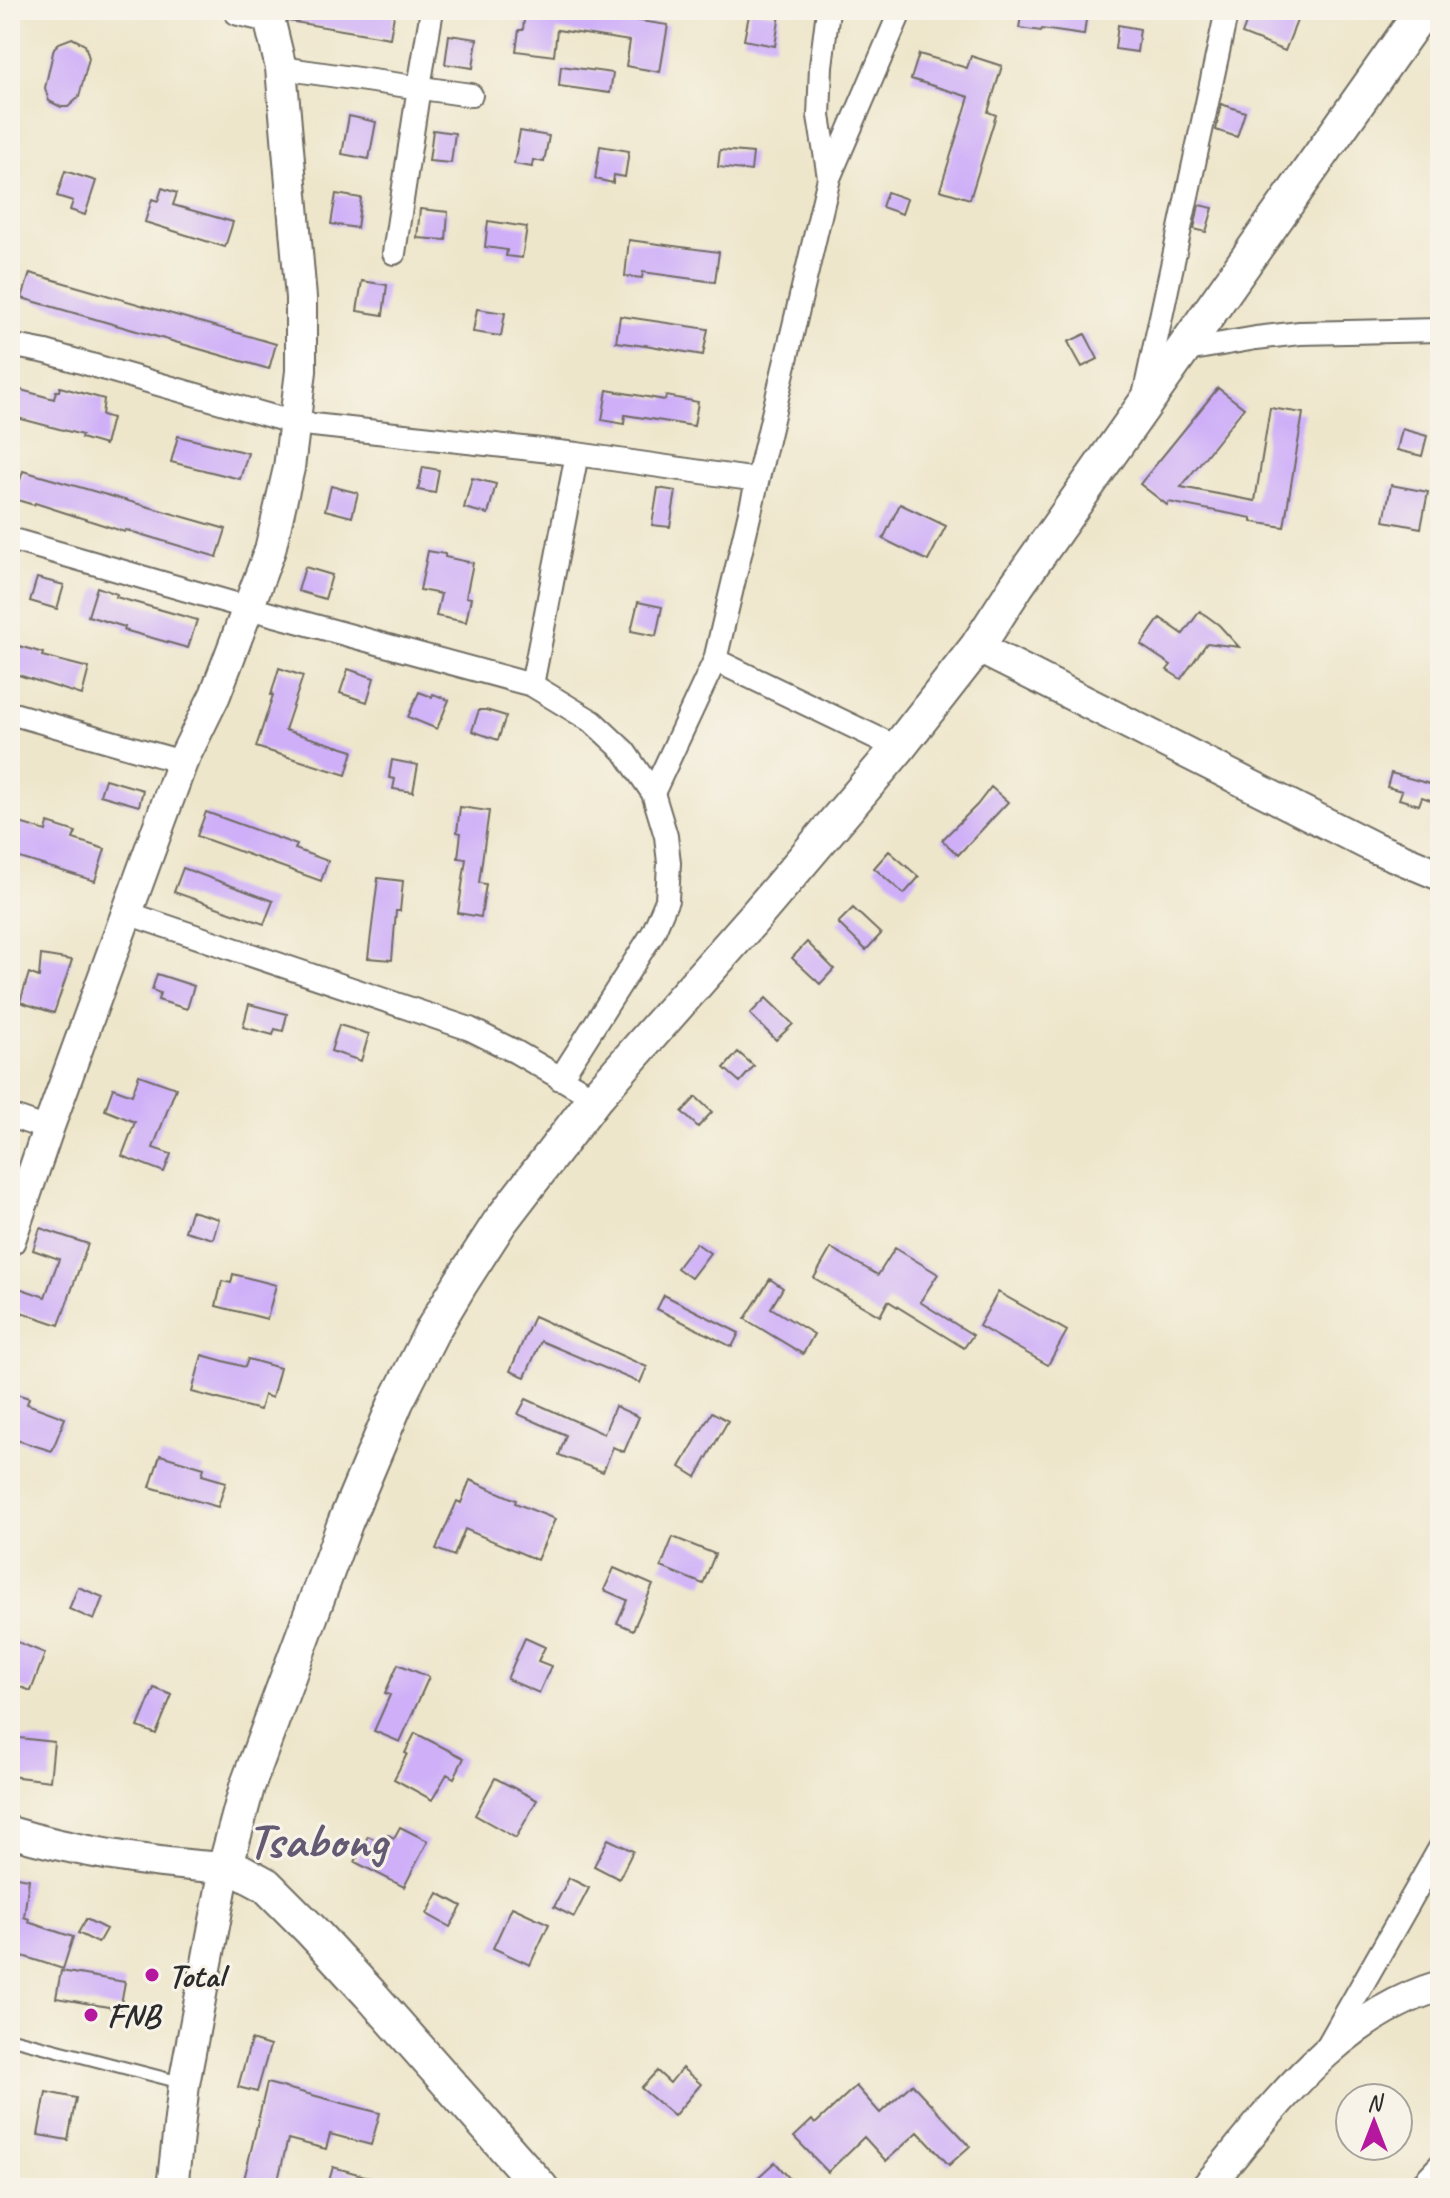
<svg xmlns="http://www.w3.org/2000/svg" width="1450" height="2198" font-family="Caveat,sans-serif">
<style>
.building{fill:#cfb0f8}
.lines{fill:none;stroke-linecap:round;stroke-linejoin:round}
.lane-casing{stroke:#6f6c63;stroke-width:15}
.street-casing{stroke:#6f6c63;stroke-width:26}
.secondary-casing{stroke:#6f6c63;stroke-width:34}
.primary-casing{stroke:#6f6c63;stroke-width:38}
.lane{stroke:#fff;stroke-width:11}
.street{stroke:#fff;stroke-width:22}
.secondary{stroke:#fff;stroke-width:30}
.primary{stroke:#fff;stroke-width:34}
.poi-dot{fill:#b5179e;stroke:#f7f3e8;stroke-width:3}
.labels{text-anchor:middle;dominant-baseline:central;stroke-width:6;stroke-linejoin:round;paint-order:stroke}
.poi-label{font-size:34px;font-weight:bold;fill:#2b2b2b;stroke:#f7f3e8;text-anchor:start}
.town-label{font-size:50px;font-weight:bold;fill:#645a73;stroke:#f7f3e8}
</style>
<rect width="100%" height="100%" fill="#f7f3e8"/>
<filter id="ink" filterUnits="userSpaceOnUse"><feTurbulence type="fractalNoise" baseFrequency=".0125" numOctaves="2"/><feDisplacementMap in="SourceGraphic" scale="16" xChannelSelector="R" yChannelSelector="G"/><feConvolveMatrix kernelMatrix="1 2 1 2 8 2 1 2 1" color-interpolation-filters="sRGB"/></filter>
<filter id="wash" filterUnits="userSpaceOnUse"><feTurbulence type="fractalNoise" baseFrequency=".006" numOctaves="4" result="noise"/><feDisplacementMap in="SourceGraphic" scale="32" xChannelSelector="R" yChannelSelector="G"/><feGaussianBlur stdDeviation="1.8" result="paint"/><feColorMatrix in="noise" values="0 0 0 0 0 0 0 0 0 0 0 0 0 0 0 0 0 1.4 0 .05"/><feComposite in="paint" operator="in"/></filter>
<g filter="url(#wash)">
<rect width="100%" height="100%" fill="#eee6cb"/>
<g id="blocks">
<path class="building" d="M286,10H395L390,38L288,21Z
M525,10H565L668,25L660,72L626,66L630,41L591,35L557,30L554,56L516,51L519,30H523Z
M750,10L780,14L775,46L744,40Z
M1022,10L1087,12L1084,35L1042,29L1041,31L1019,28Z
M1251,10H1291L1300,13L1285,51L1242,34Z
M1118,25L1140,29L1137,52L1115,49Z
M449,35L477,39L473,68L445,64Z
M72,38L85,45L89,58L79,97L68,107H61L49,101L45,88L54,48L59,43Z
M919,54L967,68L971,56L1002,66L988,112L996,115L970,199L940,190L969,97L911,79Z
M561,66L613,73L610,93L559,86Z
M1221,104L1245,112L1237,137L1216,130Z
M349,116L376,122L369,159L342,154Z
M433,130L455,133L451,163L429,161Z
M520,131L549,136L544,162L533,160L532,167L514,164Z
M600,146L629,151L625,177L614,175L613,183L595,179Z
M720,150L753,153L751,171L718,167Z
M65,171L96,181L85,215L70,210L73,201L57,196Z
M162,188L177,193L173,205L233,222L225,247L145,222L152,199L158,201Z
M887,192L907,199L902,214L882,207Z
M336,194L361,198L357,228L331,224Z
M1199,205L1213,208L1206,232L1194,229Z
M420,209L448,212L446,240L417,238Z
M488,221L527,227L522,258L506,256L507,250L485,247Z
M629,240L719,252L715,282L643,272L642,278L625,276Z
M30,273L276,344L269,369L22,298Z
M362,281L387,285L383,315L357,311Z
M477,309L505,313L501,336L473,332Z
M620,316L708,329L703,355L645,345V346L616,342Z
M1085,334L1098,359L1082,367L1068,342Z
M10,387L54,399L56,391H59L60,387L104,399L102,415L112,418L105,445L81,438L82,435L10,416Z
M1218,388L1244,408L1181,487L1255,501L1270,408L1303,413L1284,527L1252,522V518L1169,502L1167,505L1140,484Z
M607,390L665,400L666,396L698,402L694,426L625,415L624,424L602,420Z
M1402,429L1427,436L1422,456L1397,450Z
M178,436L248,453L240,479L171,462Z
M423,467L439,470L435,493L418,490Z
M23,471L226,529L217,557L126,530L125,532L35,503L34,505L14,499Z
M472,478L496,484L488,514L464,508Z
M1391,485L1428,492L1421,528L1384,521Z
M331,486L358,493L352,517L325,510Z
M658,488L676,491L670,527L652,525Z
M900,504L946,526L928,561L883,539Z
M428,551L445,554V557L473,563L466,597L471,598L466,622L436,616L441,594L420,590Z
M305,567L332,575L325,599L298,591Z
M37,578L64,585L57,609L30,601Z
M97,587L117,594L116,597L197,620L188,648L124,630L125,627L88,616Z
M638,602L662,607L656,636L631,631Z
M1200,611L1219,625L1239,647L1207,643L1181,679L1167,670L1171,665L1141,645L1160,618L1183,634Z
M19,646L43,653L42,656L89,668L82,695L12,673Z
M279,668L303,676L285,730L353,751L346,775L256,747L273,695H271Z
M348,669L374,678L367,702L340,693Z
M419,692L432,697L433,694L449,700L437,729L408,717Z
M479,710H486L506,716L498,740L472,731Z
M392,760L418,765L413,792L393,789L395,779L389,778Z
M1391,773L1437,786L1433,801L1422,797L1419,805L1399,799L1402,791L1387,787Z
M105,779L143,790L139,806L100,795Z
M991,787L1008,802L958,855L942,840L977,805Z
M460,807L489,811L479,883L486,884L481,917L458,913L466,859L458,858L461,833L457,832Z
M206,812L297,845L295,849L328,861L321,881L197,836Z
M10,820L46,831L48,823L76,832L73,839L105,849L95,881L10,855Z
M889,851L919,877L904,894L874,868Z
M183,868L273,901L264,924L174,892Z
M378,878L403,881L400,911H396L392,960L368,958Z
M853,908L881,934L866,950L838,923Z
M807,942L834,969L820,984L792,958Z
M41,955L72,960L54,1013L20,1002L29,973L39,977Z
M157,974L194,986L187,1009L158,1000L160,993L152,990Z
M766,998L793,1024L776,1040L750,1014Z
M249,1004L287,1014L283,1031L275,1029L273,1035L243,1027Z
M339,1025L369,1034L361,1061L331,1051Z
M738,1052L754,1066L740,1082L724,1068Z
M139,1075L176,1088L153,1148L171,1154L164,1172L122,1156L135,1122L105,1110L113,1088L132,1095Z
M696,1097L712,1112L698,1127L682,1112Z
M191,1211L219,1219L213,1239L185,1231Z
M40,1228L88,1244L59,1325L12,1309L19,1288L45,1297L59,1259L33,1250Z
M696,1243L710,1253L691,1278L677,1268Z
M831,1248L878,1275L895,1248L938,1274L920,1302L973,1335L964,1348L888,1301L880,1316L814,1278Z
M233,1274L276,1285L267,1319L216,1306L222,1281L231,1283Z
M770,1279L783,1288L771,1308L814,1334L803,1354L745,1319Z
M998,1292L1067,1331L1048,1365L979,1326Z
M664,1295L739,1333L732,1347L657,1309Z
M534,1316L647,1367L640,1383L541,1341L525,1377L510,1371Z
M202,1355L245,1367L248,1359L280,1368L272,1398L264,1395L260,1410L192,1392Z
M10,1392L29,1398L27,1404L65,1418L52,1451L10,1438Z
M526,1399L604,1434L615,1406L639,1417L624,1452L613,1447L603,1472L559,1455L566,1435L518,1414Z
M712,1412L728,1421L696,1477L680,1467Z
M160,1455L204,1468L202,1475L226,1482L218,1507L150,1487Z
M470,1480L516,1500L515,1503L555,1519L537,1560L465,1529L454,1556L436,1549L457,1501L461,1503Z
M673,1537L715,1554L703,1584L661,1567Z
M614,1568L653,1585L633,1630L617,1623L627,1600L604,1590Z
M78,1587L103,1597L94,1620L69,1609Z
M525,1638L545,1647L538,1661L551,1666L539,1693L507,1679Z
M10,1639L45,1653L31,1691L10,1683Z
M398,1664L429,1677L400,1742L374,1731L390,1695L385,1693Z
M154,1688L172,1695L156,1734L138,1727Z
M415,1733L464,1758L454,1778L447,1774L432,1800L394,1779L407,1754L405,1753Z
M10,1737L54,1742L50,1781L10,1776Z
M495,1778L537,1800L516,1838L475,1815Z
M400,1827L428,1841L404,1887L355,1862L368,1836L382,1843L387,1834L394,1838Z
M608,1839L633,1851L619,1879L594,1866Z
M10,1876L29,1879L24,1917L29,1919L28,1922L73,1937L63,1969L10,1952Z
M569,1878L589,1888L574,1917L554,1907Z
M438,1893L462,1906L450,1927L427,1914Z
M512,1907L549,1924L530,1965L493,1948Z
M86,1919L106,1929L98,1943L78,1933Z
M61,1971L125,1982L120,2009L56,1998Z
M251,2040L270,2046L257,2092L238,2087Z
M682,2068L701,2084L674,2116L641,2088L657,2071L670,2083Z
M267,2083L380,2113L371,2145L330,2134L326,2149L288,2139L276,2188H242Z
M912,2084L970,2146L949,2165L918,2132L886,2161L864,2137L828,2172L794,2137L812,2120L815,2124L856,2086L880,2113Z
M46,2092L76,2098L68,2140L38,2135Z
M775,2162L798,2188H746Z
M333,2167L390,2183L389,2188H327Z"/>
</g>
</g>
<g filter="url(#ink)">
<use href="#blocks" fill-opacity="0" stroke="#6f6c63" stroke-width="2"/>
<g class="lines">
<g class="lane-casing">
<path id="lane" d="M10,2038L183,2083"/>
</g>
<g class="street-casing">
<path id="street" d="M828,10L821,66L819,116L829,177
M281,68L471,95
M394,253L419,87L432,10
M10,345L46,352L295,423L577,454L757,480
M1181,351L1256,338L1300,333L1440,330
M1144,396L1227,10
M10,539L249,608L532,685L593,722L624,751L653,793
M715,660L898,748
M532,685L577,454
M10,713L182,762
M127,913L470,1029L516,1052L595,1098
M560,1079L653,933L667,900L669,863L666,836L653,793L715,660L829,178L901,10
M10,1116L48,1129
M1328,2045L1440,1848
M1418,2188L1440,2165"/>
</g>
<g class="secondary-casing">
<path id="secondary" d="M239,10L269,17
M977,647L1373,847L1440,875
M10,1240L48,1129L182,762L215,695L270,550L289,468L301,371V298L281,68L267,10
M10,1832C80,1853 152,1863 225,1868L184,2084L172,2188
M1206,2188C1273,2109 1335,2017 1440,1986"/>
</g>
<g class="primary-casing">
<path id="primary" d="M541,2188L370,1994L311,1930L266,1885L240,1871L225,1868L247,1787L345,1523L396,1402L432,1331L460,1284L500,1222L595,1098L753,919L898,748L977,647L1017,585L1423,10"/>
</g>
<use href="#lane" class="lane"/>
<use href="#street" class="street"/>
<use href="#secondary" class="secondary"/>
<use href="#primary" class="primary"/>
</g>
</g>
<g class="poi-dot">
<circle cx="152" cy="1975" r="8"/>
<circle cx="91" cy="2015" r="8"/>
</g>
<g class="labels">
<g class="poi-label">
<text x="168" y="1975">Total</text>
<text x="107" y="2015">FNB</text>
</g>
<g class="town-label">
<text x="317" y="1840">Tsabong</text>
</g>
</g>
<rect width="1450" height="2198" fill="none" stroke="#f7f3e8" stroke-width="40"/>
<g transform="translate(1374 2122)"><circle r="38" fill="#f7f3e8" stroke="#a5a39c" stroke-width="2"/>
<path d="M0-6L14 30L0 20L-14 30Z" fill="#b5179e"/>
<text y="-12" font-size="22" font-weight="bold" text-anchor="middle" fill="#2b2b2b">N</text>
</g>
</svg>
